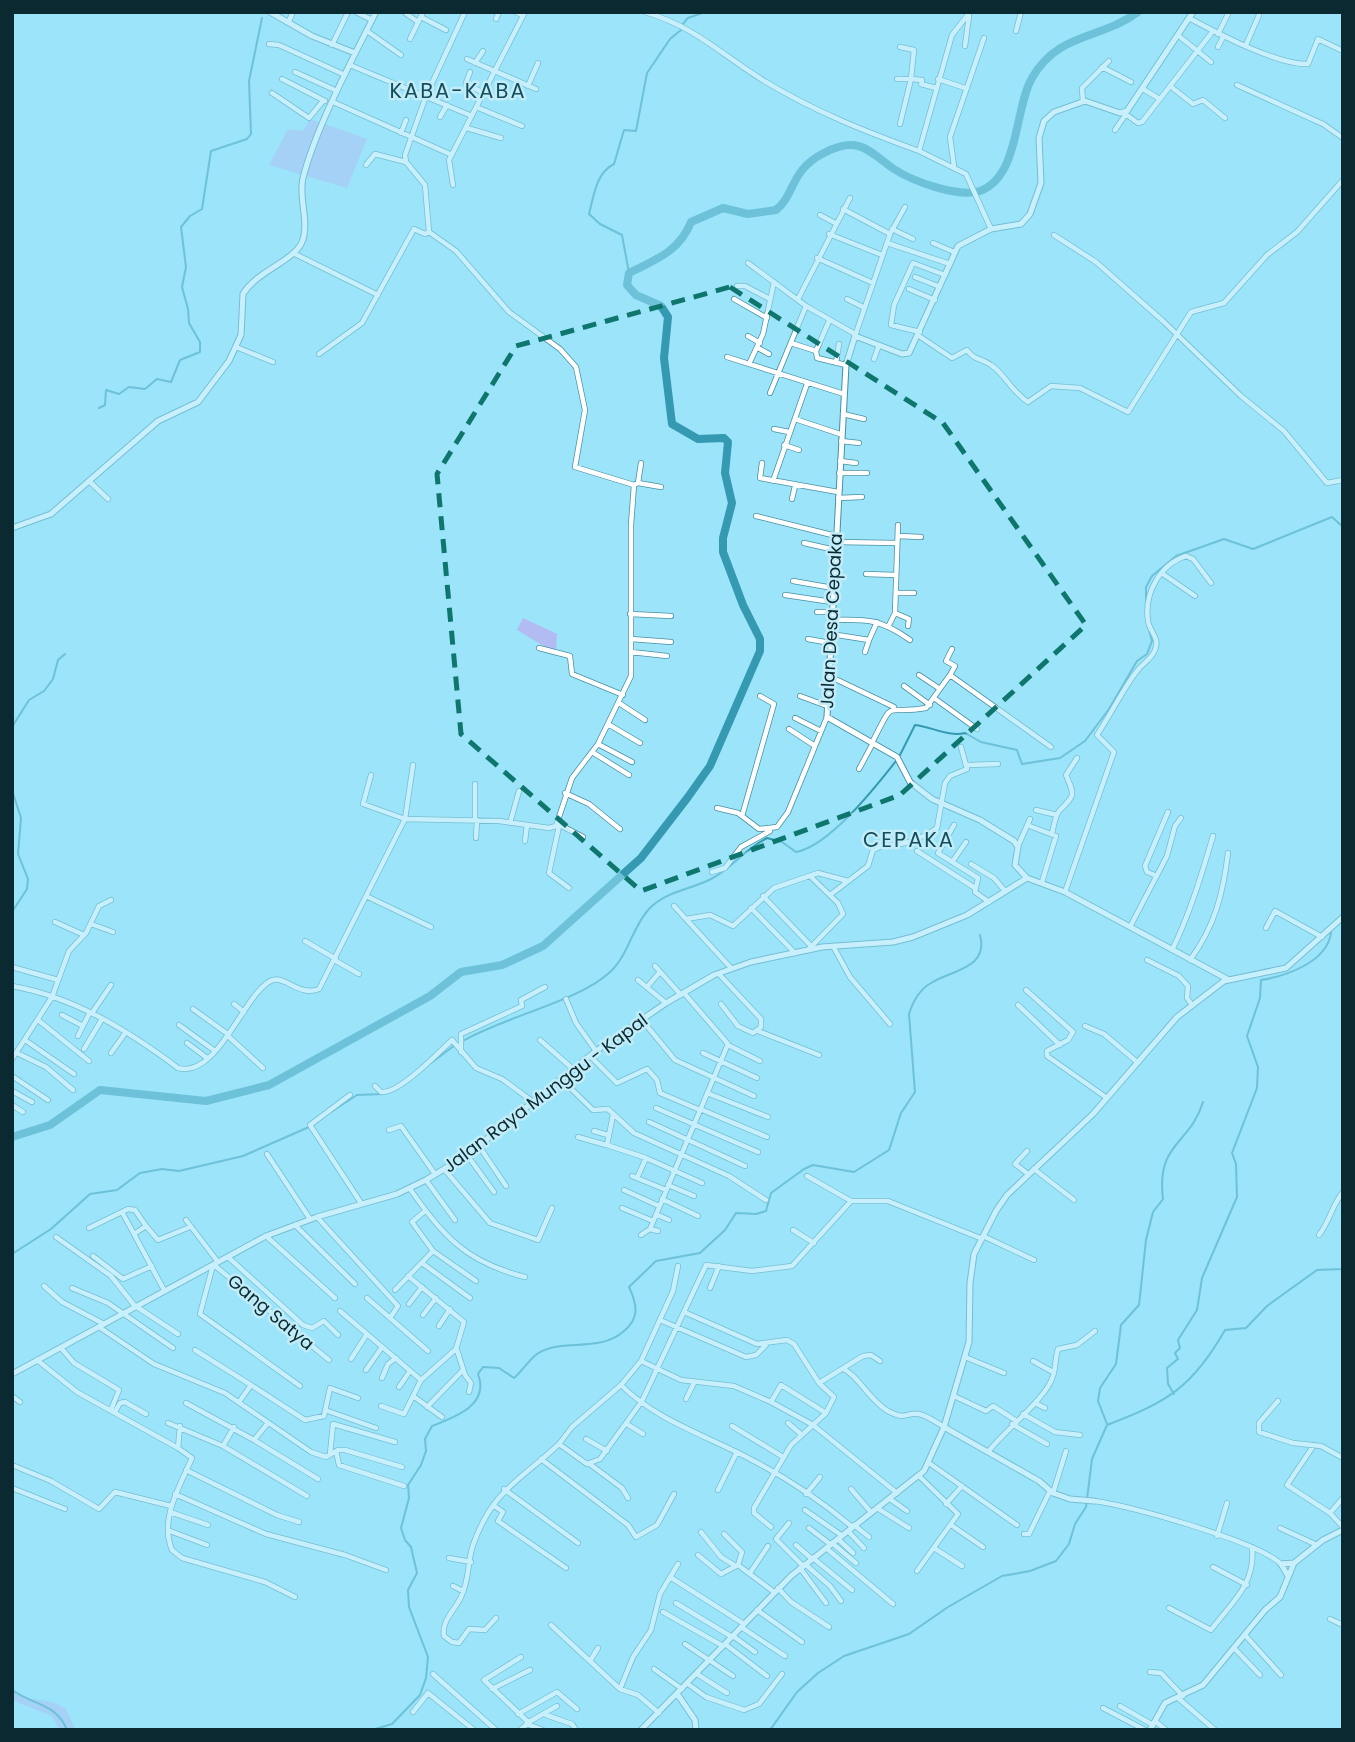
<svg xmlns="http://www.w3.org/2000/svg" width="1355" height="1742" font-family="Poppins,sans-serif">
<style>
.green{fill:#b2bbf2}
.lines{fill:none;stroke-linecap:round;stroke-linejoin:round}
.stream{stroke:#3599b2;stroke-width:2}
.river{stroke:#3599b2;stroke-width:8}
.street-casing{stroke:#4890a3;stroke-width:6}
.secondary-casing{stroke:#4890a3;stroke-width:7}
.street{stroke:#fff;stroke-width:4.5}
.secondary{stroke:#fff;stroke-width:5}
.marked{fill:none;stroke:#0f766e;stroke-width:5;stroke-dasharray:14 9;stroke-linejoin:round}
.labels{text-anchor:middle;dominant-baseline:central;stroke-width:5;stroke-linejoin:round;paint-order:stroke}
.street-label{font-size:18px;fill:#0a2931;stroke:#c2ecf8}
.quarter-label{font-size:21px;letter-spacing:2px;fill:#144d5b;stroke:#c2ecf8}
</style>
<rect width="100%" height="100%" fill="#9be4f9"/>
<path class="green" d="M310,119L367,139L347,188L269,165L288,129L303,131Z
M523,618L557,634L556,650L552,651L517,630Z
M12,1688L25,1698L52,1702L65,1708L76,1730H60L52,1716L12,1700Z"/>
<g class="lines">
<path class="stream" d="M682,25L688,18L705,12
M629,273L622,235L600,224L589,214C594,195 596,173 614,164L624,130L636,131L647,73L670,39L681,30
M99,408L105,405L106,390L119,394L129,387L145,389L157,379L171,382L180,360L200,352V342L189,323L188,309L182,287L186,267L181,227L190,216L202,209L211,151L247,139L251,134L249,81L262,18
M1146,620V587L1152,576L1176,556L1224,539L1253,549L1332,517L1343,527
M12,727L29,700L44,691L53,679L58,660L65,654
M899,757L915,725C932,727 949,737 965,733L981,742L1017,750L1022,764L1060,758L1085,741L1109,709L1137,661L1147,654L1152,641L1149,630
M12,790L21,818L18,854L28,879L27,889L12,912
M463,1041C503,1017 577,1002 609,973C628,957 632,927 649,909C666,891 690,890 711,879C732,868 745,849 767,838L782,842L796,852C829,846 874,789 896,761
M431,1063L455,1045
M331,1112L357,1095L383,1094
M12,1254L51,1229L90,1194L117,1190L140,1173L162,1169L179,1171L243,1156L309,1127
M1174,1394L1168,1384L1167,1368L1178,1359L1175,1353L1180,1348L1178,1340L1197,1310L1202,1278L1237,1197L1236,1164L1232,1153L1257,1088L1258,1067L1247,1036L1260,998L1261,980C1286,976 1328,962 1331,932
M1107,1424L1098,1401L1100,1388L1116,1364L1121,1325L1139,1305L1146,1240L1153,1212L1163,1199C1156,1142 1190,1145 1203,1102
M12,1690C33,1705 56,1703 67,1730
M372,1730L392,1724L420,1695L426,1678L428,1657L409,1607L408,1590L417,1573L411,1547L405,1540L401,1528L409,1498L408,1485L421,1465L426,1451L425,1439L432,1426C455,1417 490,1405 478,1374L483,1367L499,1368L514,1378C522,1371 529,1360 537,1354C562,1337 598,1354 624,1331C640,1318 637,1304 629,1287L656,1261L700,1253L725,1230L736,1213L756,1214L766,1211L771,1193L804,1169L813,1165L854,1172L889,1150L901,1113L915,1092L909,1014C913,1001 919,990 931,983C951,970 989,969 980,935
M770,1730L797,1692L818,1673L844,1656L909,1634L948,1607L1002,1576L1030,1571L1056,1561L1069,1544L1075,1524L1086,1507L1092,1459L1107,1425C1167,1402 1192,1388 1225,1330L1246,1328L1267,1306L1317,1270L1343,1269"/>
<path class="river" d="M12,1137L50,1125L100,1090L206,1101L269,1085L430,996L461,972L502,965L543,946L641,858L688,797L710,766L760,651V639L743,605L723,552V538L732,503L725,473L728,442L724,438L698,439L672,424L664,358L668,317L661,306L636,295L627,285L629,273C655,260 680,251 691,222L723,208L748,214L776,210C795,195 790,171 822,154C832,148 847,143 858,146C871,149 883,162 894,169C912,181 958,198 980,191C1020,176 1014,109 1032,78C1058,32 1100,40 1138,12"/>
<g class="street-casing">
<path id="street" d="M356,12L372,20
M404,12L418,22
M465,12L426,96L405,155L406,162L425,185L429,232L456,251L509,312L560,349L576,367L585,410L575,467L634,485
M516,12L523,16
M645,12C698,28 721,55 766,82C816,112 864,131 919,151
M970,12L952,35L919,151L966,174L991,229
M421,17L446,30
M1189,18C1217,33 1277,65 1308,64L1318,39L1343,51
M496,19L499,12
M289,21L293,12
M367,31L401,55
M1016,31L1021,12
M1218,34L1229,12
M1179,36L1211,62
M410,39L423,12
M269,44L279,45L345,75
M332,45L348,12
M1246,45L1259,15
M965,46L969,16
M1218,47L1223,37
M467,59L536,89
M475,63L483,51
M350,65L472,116
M1102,67L1131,82
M295,72L337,91
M470,72L466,83L483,93
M282,79L325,101
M897,79H911L914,50L900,47
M938,79L965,88
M1237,85L1323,124L1343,138
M528,86L538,63
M1170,86L1193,104L1203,100L1225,118
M1143,89L1158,98
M272,93L309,118L323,101
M333,102L452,155
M1083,102L1082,88L1109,61
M476,107L522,126
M1124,113L1138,123L1142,122L1213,31
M440,117L447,105
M900,124L911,79L922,80L921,84L936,88
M467,128L501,138
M1115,130L1126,114
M401,133L406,120
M366,165L375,154L406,162
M954,166L950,137L984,38
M453,185L449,160L525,12
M843,209L890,234
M820,215L835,223
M892,229L913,239
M829,234L882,255
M1054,235L1096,262L1163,321L1241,396L1284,431L1327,483L1343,480
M887,243L950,264
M933,243L954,252
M293,253L378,295
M817,258L873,283
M748,263L806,306L855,334
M915,277L940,287
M737,286H745L768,298
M909,289L935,300
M734,299L767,318
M798,299L850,198
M847,299L863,307
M920,332L891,325L894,305L913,263L945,275
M748,336L760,343
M855,336L890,234L905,207
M919,336L952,358L967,350C975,361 981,358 991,365C1005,374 1011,391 1028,402L1051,386L1080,388L1128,412L1191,312L1224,303L1267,255L1297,232L1343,180
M791,343L816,351L829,321
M236,347L273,362
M758,348L769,354
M816,351L817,358L846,365
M319,354L362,323L414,229L425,234L429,232
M727,357L844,394
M874,359L879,345
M836,363L839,344
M749,364L763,334L774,282
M770,393L806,306
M843,414L864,419
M795,419L840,434
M774,429L789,432
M841,441L859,443
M784,445L799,450
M840,461L856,463
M762,463L760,478L838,492
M839,473H867
M89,481L108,499
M773,481L807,384
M638,483L661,487
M838,498L862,497
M792,499L795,486
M756,516L836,536
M899,536L921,537
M836,542L897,543
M804,543L835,550
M866,574L896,575
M1163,574L1195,596
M793,581L833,588
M896,593H914
M785,595L832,602
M817,612H832
M895,613L909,619L908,626
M630,614L671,616
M832,620C867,619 881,619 910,640
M889,625L895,613L898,525
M831,634L869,640L877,622
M631,639L671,642
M808,639L830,643
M539,648L570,656L572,674L623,695
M631,652L667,656
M865,652L869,640
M919,675L940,689
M950,675L955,666L946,661L952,649
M829,676L894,707
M904,686L930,705
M800,696L827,706
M934,698L977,729
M619,703L645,720
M795,718L821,731
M608,724L640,743
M789,729L815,746
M872,743C896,695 883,716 926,708L950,675L1051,747
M598,744L632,762
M592,752L629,775
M968,765L998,764
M859,769L873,743
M371,775L363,804L405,819L413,765
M475,784V820
M565,793L589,804L620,829
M717,808L738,813L759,829L777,827L788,812L827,717
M1036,810L1057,815
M742,816L774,704L760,696
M510,823L519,791
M558,824L583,837
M954,825L938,853L978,878L975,892L989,902
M1027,825L1056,836L1042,882
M559,826L549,873L569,888
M1052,833C1054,826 1055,815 1060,810C1075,795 1075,796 1066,775L1077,758
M476,838L477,820
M525,841L527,825
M1018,846L1030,819
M917,851L975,888
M952,862L966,842
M971,864L994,878L1005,891
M712,872L725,868L741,847L770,831
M1157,876L1147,872L1145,866L1168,812
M1065,892L1114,752L1097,735C1110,716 1124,687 1137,671C1143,663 1151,660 1155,650C1160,637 1150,633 1148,621C1144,594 1159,565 1186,556L1193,559L1211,583
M830,895L868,866L873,850C888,842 892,846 905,843C917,840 928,834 937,828L945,783L950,776L967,769L961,747
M366,896L431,927
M763,896L810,945
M674,906L731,968
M751,908L795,953
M686,919L710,915L733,926L774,888L818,873L848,881
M55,922L84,935
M91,924L113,932
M1131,925L1167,856L1175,826L1181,818
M1266,928L1275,911L1322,937
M305,941L336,959
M833,946L850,977L890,1024
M808,950L843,914L838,903L810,876
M1172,950C1190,914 1202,873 1213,836
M1147,960L1179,976L1188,986L1187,998L1192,1005
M1190,960C1215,926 1223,894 1228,853
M336,961L359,974
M655,966L681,995
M12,967L58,980
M719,974L761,1019V1027L753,1033L738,1026L721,1004
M638,980L666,1003
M12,986C74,997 129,1031 178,1068C218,1080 246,988 273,980C285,976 300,997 319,989L405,819L499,821L549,828L556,826L572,778L598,744L631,676V525L634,485L638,483L641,463
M647,987L659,973
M1026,990L1073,1032L1068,1040L1047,1051V1056L1107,1098
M566,999L576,1023L596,1051
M234,1004L244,1012
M1018,1005L1060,1045
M193,1009L229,1035
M92,1013L111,985
M62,1015L83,1026
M38,1020L89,1061
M642,1020L675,1060L754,1096
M179,1025L215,1051
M1085,1026L1104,1034L1137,1062
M758,1031L819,1055
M78,1036L90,1012
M228,1036L263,1068
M25,1040L74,1074
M540,1040L573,1069
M187,1043L207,1058
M728,1045L760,1061
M84,1049L102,1019
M461,1052V1034L522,1006L521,1000L545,987
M17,1053L46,1067L73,1090
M111,1053L126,1032
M703,1053L757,1078
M590,1056L617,1083L647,1069L657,1080L660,1093L700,1110
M12,1059L52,997L69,951L86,933L99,906L111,900
M12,1076L48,1100
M561,1079L593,1110L608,1109L634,1133L729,1176L766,1200
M375,1086L381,1092C399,1094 438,1053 452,1040L476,1068L502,1079L532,1101
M12,1091L32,1102
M707,1093L768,1117
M350,1095L310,1125L361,1203
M12,1105L23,1112
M656,1108L758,1152
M700,1109L767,1137
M613,1115L607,1145L646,1158L702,1183
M649,1122L745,1166
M389,1130L401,1126L435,1174
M594,1131L608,1135
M578,1137L606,1145
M479,1146L506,1186
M1027,1151L1015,1164L1028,1174
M267,1154L310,1219
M467,1155L494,1192
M444,1169L490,1223L538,1240L552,1208
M1034,1169L1074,1200
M632,1176L666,1190
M807,1176L851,1201
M637,1178L646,1158
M426,1180L455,1220
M668,1185L694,1196
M410,1189C444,1237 466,1262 525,1277
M624,1190L659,1206
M662,1199L698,1216
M622,1208L653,1221
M425,1211L412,1222L433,1251L476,1281
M122,1212L134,1234
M656,1214L669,1220
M317,1217L398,1306L390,1318
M186,1220L218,1262
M295,1225L355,1284
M146,1226L158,1240L190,1227
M89,1228L128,1209L135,1210L146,1226L134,1234L164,1290
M650,1229L658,1231
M793,1230L814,1243
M641,1235L650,1229L728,1044L684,993
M1319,1235C1330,1221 1332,1205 1343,1192
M266,1236L335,1298
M983,1236L1034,1260
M56,1237L111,1276L134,1305L178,1334
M93,1256L123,1279L152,1266
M228,1257L303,1325L312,1328L324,1321L338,1335
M422,1263L470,1298
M213,1265L200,1314L300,1386
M214,1265L329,1360
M44,1286L62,1302L104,1324
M72,1288L108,1303L173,1348
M710,1288L719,1266
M395,1290L433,1251
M367,1298L428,1351
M409,1304L422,1287
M340,1311L421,1380L456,1349L464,1322L408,1276
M684,1312L757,1344L787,1340L794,1344L819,1383L834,1397L826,1413L791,1445L754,1508V1513L771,1527
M423,1315L436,1298
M660,1320L746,1357L756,1355L766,1345
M439,1326L450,1309
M99,1327L154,1364L225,1393L311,1452L326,1457L338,1450H345L402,1467
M61,1348L74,1363L119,1390L111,1410
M195,1350L251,1385
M457,1350L465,1375L471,1383L469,1392
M965,1357L1004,1373
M351,1359L367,1334
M37,1360L77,1392L178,1448L180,1426
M641,1361L681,1380L734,1386L771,1402L813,1425L897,1493
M1033,1361L1053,1372
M843,1369C857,1374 870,1401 888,1411C907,1421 905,1412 919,1414C928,1416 937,1423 944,1427
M366,1370L382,1347
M382,1378L388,1364L396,1358
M421,1380L413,1396L442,1417
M819,1383L863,1356L871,1355L880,1361
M621,1385C657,1421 708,1436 752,1460C787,1478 821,1501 851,1526
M399,1387L410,1371
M12,1396L20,1402
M954,1396L986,1411L993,1406L1015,1420
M686,1399L694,1383
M1278,1401L1259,1423V1432L1293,1443L1321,1446L1343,1458
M239,1402L251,1385L305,1420L324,1416L330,1388L358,1398
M771,1402L781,1385L826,1413
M186,1403L254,1440
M1035,1403L1045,1408
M381,1406L404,1414L413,1396
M427,1407L463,1370
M325,1410L376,1428
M115,1412L120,1403L125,1402L146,1414
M1023,1414L1055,1432L1080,1435
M168,1423L223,1446L234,1427
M268,1423L254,1440L318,1479
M788,1423L802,1435
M627,1424L643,1434
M1012,1424L1047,1444
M732,1426L783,1457
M586,1439L607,1451
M559,1444L572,1427L621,1385L641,1361L673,1291L678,1266
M1314,1445L1287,1485L1330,1513L1343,1527
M223,1446L307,1496
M178,1448L192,1458C180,1486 159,1519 172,1550L182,1558L265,1582L295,1597
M336,1451L339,1465L404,1486
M988,1452C1004,1431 1047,1398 1053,1376C1056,1367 1055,1358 1058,1349L1077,1345L1095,1331
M330,1454L333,1424L395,1442
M541,1459L628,1525L636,1537L657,1525L674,1494
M929,1463L1017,1525
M12,1465L51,1481L99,1509L115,1492L171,1506
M591,1465L622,1488L628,1498
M186,1470L277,1515L299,1522
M12,1488L65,1509
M504,1489L578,1543
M851,1489L870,1511
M718,1490L737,1452
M1053,1493L1066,1451
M175,1494L266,1534L345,1555L386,1570
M806,1494L820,1477
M890,1499L907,1511
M1094,1501C1129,1505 1259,1542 1281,1564
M946,1504L962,1486
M493,1505L503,1512L498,1521L566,1568
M877,1508L909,1528
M805,1510L841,1535
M170,1512L208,1525
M1330,1513L1343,1498
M789,1523L776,1539L803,1566
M854,1525L869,1537
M951,1525L983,1547
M809,1528L830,1544
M1280,1528L1317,1545
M170,1531L207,1545
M848,1531L864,1548
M701,1532L721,1557L734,1565
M724,1534L742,1552L738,1565
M1024,1534H1029L1050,1491
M1217,1536L1227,1503
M838,1539L853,1553
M832,1543L856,1563
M796,1545L812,1559
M826,1548L893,1604
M934,1548L962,1566
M698,1555L721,1574L738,1565L774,1592
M449,1558L471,1562
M813,1558L852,1590
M805,1564L830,1586L841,1601
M1213,1567L1247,1585
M800,1568L826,1603
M917,1571L958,1514L919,1476
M750,1573L768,1546
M670,1577L744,1624
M453,1586L463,1591
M778,1588L791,1602L829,1627
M676,1603L732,1637
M1169,1608L1211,1630C1232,1602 1256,1584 1252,1547
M757,1610L802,1642
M663,1612L723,1646
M496,1618L485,1630L469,1629L459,1643L452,1642L444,1636C441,1621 455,1610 461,1597C470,1578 467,1563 473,1545C493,1489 520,1481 559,1444L587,1464L600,1459L642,1401L706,1265L752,1271L792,1266L851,1201H888L980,1238
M1330,1619L1343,1625
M551,1625L620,1689L638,1695L659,1713
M741,1627L785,1656
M1245,1635L1281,1675
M733,1636L755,1652
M685,1644L733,1676
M725,1644L767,1676
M1234,1648L1260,1675
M521,1657L484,1680L528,1722
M590,1661L598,1648
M654,1669L682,1689
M1150,1672L1161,1673L1183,1696
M433,1674L496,1730
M697,1674L727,1693
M688,1684L706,1697L744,1710L759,1704L782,1674
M492,1689L530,1670
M620,1689L633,1657L651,1630L660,1594L678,1564
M1178,1698L1215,1730
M1120,1706L1153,1725
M1103,1708L1145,1730
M413,1712L428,1693L474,1730
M518,1714L557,1692L577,1709
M546,1715L572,1724L576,1730
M1155,1721L1166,1730
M527,1723L557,1706
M520,1730L527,1724L543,1730"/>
</g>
<g class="secondary-casing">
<path id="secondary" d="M270,12L312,36L355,53
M12,528L51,514L158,421L198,402L229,361L241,335L243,294C257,271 294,261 302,242C310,222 298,198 303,178C316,127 352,60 376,12
M1027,878L1015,865L1018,847L1014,841L980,820L932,799L910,782L897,757L827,717L846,365L855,336L902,354L909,353L958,246L991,229L1021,224L1030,214L1041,183L1039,138L1044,121L1054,112L1085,101L1120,113L1127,111L1193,12
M12,1374L266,1236L317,1217L397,1194L426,1180L467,1155L596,1051L666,1003L714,975L751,962L822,947L893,942L913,937L967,915L1027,878L1065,892L1229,980
M944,1427L1039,1481L1053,1493L1070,1499L1094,1501
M1288,1576L1281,1564L1294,1563
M678,1695L695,1720L696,1730
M641,1730L791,1576L924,1471L944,1427L969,1342L970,1283L974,1254L996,1211L1007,1195L1093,1114L1177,1017L1224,981L1286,968L1343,917
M1150,1730L1165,1703L1203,1685L1265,1610L1280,1597L1294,1563L1323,1540L1343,1530"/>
</g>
<use href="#street" class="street"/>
<use href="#secondary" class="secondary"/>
</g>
<path d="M0 0H1355V1742H0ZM730,287L943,423L1086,625L900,795L641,891L461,734L437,474L516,346Z" fill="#9be4f9" fill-opacity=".55" fill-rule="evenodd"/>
<path class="marked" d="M730,287L943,423L1086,625L900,795L641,891L461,734L437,474L516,346Z"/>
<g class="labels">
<g class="street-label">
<text transform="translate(831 621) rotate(-87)">Jalan Desa Cepaka</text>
<text transform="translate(545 1093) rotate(-37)">Jalan Raya Munggu - Kapal</text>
<text transform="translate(271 1312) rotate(40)">Gang Satya</text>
</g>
<g class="quarter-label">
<text x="458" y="90">KABA-KABA</text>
<text x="909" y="839">CEPAKA</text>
</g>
</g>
<rect width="1355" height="1742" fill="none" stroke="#0a2931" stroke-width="28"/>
</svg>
